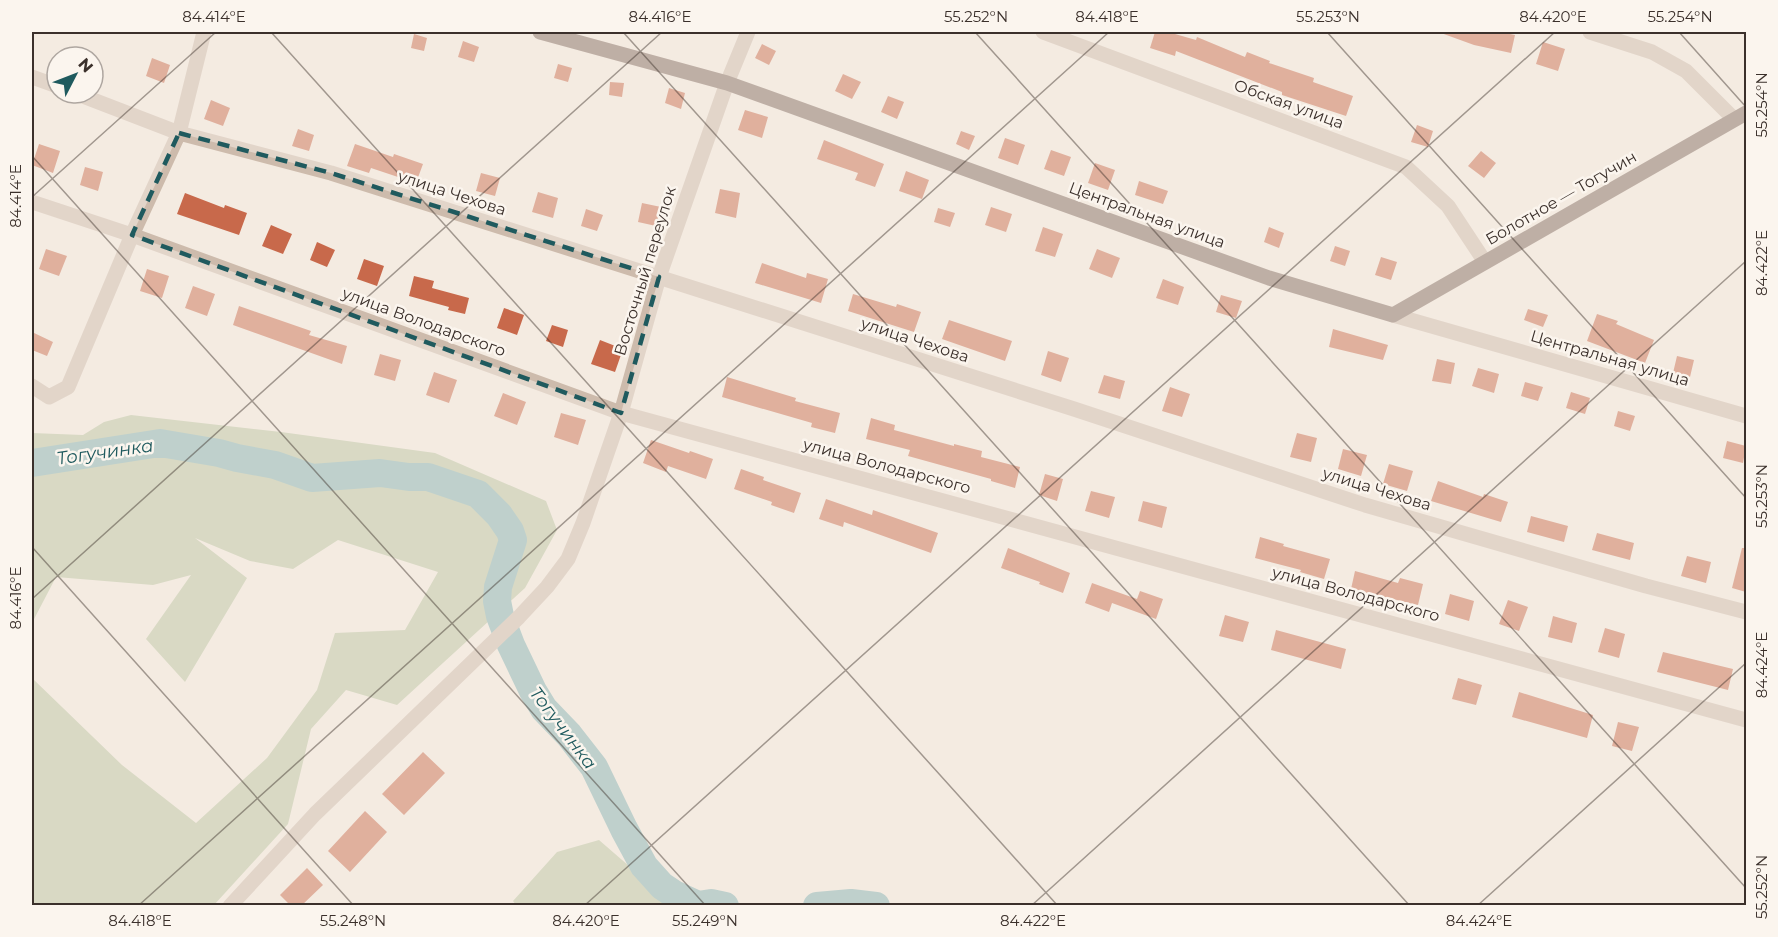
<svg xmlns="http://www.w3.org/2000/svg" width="1778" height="937" font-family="Montserrat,sans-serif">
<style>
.green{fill:#b8c4a0}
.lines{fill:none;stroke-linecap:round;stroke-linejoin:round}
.river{stroke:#7fb0b2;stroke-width:28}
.building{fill:#c8694b}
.minor{stroke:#cdbbac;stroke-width:15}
.major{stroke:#7d675c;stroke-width:15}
.marked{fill:none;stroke:#1f5a5e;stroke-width:4.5;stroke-dasharray:12 8;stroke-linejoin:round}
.ticks{fill:none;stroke:#3b302b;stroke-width:1.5;stroke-opacity:0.45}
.labels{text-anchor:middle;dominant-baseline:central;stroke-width:5;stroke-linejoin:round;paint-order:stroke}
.street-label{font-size:16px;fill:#3b302b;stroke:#fbf5ee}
.water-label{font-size:18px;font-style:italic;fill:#1f5a5e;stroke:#fbf5ee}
.neatline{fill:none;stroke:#3b302b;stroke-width:2}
.ticks-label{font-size:15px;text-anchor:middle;fill:#3b302b}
</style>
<rect width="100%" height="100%" fill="#f4ebe1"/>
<path class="green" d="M131,415L281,432L435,453L546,501L557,530L525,588L397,705L346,690L311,729L288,824L214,905H32V678L122,765L196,823L267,758L317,690L335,633L405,630L438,572L338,540L293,569L250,561L195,538L247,578L185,682L146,639L191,575L153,585L56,577L32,623V433L83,435L104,422Z
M599,840L674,905H516L513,901L557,852Z"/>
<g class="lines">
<path class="river" d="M32,463L160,443L219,453L237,458L275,465L312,478L380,473L409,477H428L478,494L499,515L510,531L513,540L498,587L497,601L500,616L511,645L533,691L544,709L569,735L594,767L624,829L644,866L662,886L674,894L698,905L711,903L725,906
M817,906L851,903L876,906"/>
</g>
<path class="building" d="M1155,32H1168L1196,40L1197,37L1245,57L1247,52L1270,61L1269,63L1314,78L1313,82L1353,96L1346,116L1282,95V92L1176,51L1175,56L1150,48Z
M1442,32H1500L1515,35L1511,53L1474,45L1441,33Z
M414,34L427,38L424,51L411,48Z
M463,41L479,47L474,62L458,57Z
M1543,42L1565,49L1558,71L1536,64Z
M762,44L776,51L769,65L755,58Z
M152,58L170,65L164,83L146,76Z
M558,64L572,68L568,82L554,78Z
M843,74L861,82L852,99L835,91Z
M610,82L624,83L622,97L609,95Z
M669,88L685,93L681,109L665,103Z
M888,96L904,102L897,119L881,112Z
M211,100L230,108L223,126L204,119Z
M745,110L768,117L762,138L738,130Z
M1417,125L1433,131L1428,147L1411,142Z
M298,129L314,135L309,151L292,146Z
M961,131L975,136L969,150L956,144Z
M1005,138L1025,145L1018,165L998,158Z
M824,140L884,164L875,187L855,180L858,173L817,159Z
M39,144L60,151L53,173L32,165Z
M355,144L393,157L394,154L423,164L416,183L371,168L369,173L347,166Z
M1051,150L1071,157L1064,176L1044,169Z
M1481,151L1496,163L1484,178L1468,166Z
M1095,163L1115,170L1108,190L1088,183Z
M85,167L103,172L98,191L80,185Z
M906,171L929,180L922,199L899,191Z
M481,173L500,178L495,196L476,191Z
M1139,181L1168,191L1163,204L1135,195Z
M720,189L740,193L736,218L715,213Z
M538,192L558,198L553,218L532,212Z
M185,193L224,208L225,205L247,213L239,235L177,214Z
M642,203L661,207L656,226L638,222Z
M991,207L1012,214L1006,232L985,225Z
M938,208L955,213L950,227L934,222Z
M586,209L603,215L597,231L581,226Z
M271,225L292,234L283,254L262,246Z
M1043,227L1063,234L1055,257L1035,251Z
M1269,227L1284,233L1279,248L1264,242Z
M317,242L335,250L327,267L310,260Z
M1335,246L1350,251L1345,266L1330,261Z
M46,249L67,256L59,276L39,269Z
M1097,249L1120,258L1112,278L1089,269Z
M1381,257L1397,262L1391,280L1375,275Z
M364,259L384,266L377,286L357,279Z
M762,263L806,278L807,273L828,279L821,303L755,283Z
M147,269L169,276L162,298L140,291Z
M414,276L434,281L432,288L469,298L465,314L448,310L449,307L409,296Z
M1163,279L1184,287L1178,305L1156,298Z
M193,286L215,294L207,316L185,308Z
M853,294L896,307L897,304L921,312L914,332L848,311Z
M1221,295L1242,301L1236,318L1216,312Z
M239,306L311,331L309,335L347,346L342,364L233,325Z
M504,308L524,315L517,335L497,328Z
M1528,309L1548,315L1543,327L1524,320Z
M1597,314L1618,321L1616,324L1654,340L1645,363L1587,341Z
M949,320L1012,341L1005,361L942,339Z
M552,325L568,330L563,347L546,341Z
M1333,329L1388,345L1383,360L1329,347Z
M32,332L53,342L47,356L32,350Z
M600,340L623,349L615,372L591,364Z
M1048,351L1069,358L1061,382L1041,375Z
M380,354L401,360L395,381L374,375Z
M1677,356L1694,360L1690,377L1673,373Z
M1437,359L1455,363L1451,384L1432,381Z
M1478,368L1499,374L1494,393L1472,386Z
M434,372L457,380L449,403L426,395Z
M1104,375L1125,381L1120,399L1098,393Z
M727,377L796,398L795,401L840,413L835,433L811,427L812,423L722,397Z
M1525,382L1543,387L1538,401L1521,396Z
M1170,387L1190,394L1182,417L1162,411Z
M1571,392L1590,398L1585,414L1566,408Z
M503,393L526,402L517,425L494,416Z
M1618,411L1635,416L1630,431L1614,426Z
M561,413L586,420L578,445L554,437Z
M871,418L895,425L894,430L954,446V444L982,451L981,457L1020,467L1015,488L991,481V479L908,456L910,450L866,439Z
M1297,433L1317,438L1311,462L1290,457Z
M651,440L689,453L690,451L713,459L706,479L668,466L666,472L643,463Z
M1727,441L1746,446L1743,463L1723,458Z
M1343,449L1367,455L1361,476L1338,469Z
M1389,464L1413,471L1407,491L1383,484Z
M741,469L764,477L763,480L801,493L794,513L771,505L772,502L734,489Z
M1045,474L1063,479L1057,501L1039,495Z
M1438,481L1483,497L1484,494L1508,502L1501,522L1431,501Z
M1091,491L1115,497L1109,518L1085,511Z
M826,499L872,515L873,510L938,533L931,553L844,522L843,527L819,519Z
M1143,501L1167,507L1162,528L1138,521Z
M1531,516L1568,526L1564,542L1527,532Z
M1597,533L1634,543L1630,560L1592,550Z
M1260,537L1284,544L1283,546L1330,559L1324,579L1300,572L1301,570L1255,558Z
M1008,548L1070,573L1063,593L1039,584L1040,582L1001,568Z
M1742,548H1746V592L1732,588Z
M1687,556L1711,562L1706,583L1681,576Z
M1355,571L1398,583L1400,578L1423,584L1418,605L1351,589Z
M1092,583L1137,599L1140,591L1163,599L1156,619L1112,603L1109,612L1085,603Z
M1450,594L1474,601L1469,621L1445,614Z
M1508,600L1528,607L1519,631L1499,624Z
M1225,615L1249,622L1243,642L1219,636Z
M1553,616L1577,623L1572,643L1548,637Z
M1605,628L1625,634L1619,658L1598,652Z
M1276,630L1346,649L1341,669L1271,650Z
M1663,652L1733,669L1728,690L1657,672Z
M1458,678L1482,685L1476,705L1452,699Z
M1519,692L1593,715L1587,738L1512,717Z
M1618,722L1639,727L1632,751L1612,746Z
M423,752L445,773L404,815L382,794Z
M365,811L387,832L350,872L328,851Z
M307,868L323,885L301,906H291L280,895Z"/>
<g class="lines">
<path class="minor" d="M1043,32L1406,167L1448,206L1485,262
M1590,32L1652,52L1686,71L1734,119
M32,77L57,86
M75,93L179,133L331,173L1074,409L1365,505L1646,586L1746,612
M32,202L132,235L621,413L1746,720
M1393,315L1746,416
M32,386L49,397L68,387L132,235L179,133L204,32
M230,906L315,814L519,617L547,587L568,559L583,523L621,413L659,277L727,83L748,32"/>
<path class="major" d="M540,32L727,83L1269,278L1393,315L1746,113"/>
</g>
<path d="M0 0H1778V937H0ZM179,133L331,173L659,277L621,413L132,235Z" fill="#f4ebe1" fill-opacity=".55" fill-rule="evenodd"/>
<path class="marked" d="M179,133L331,173L659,277L621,413L132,235Z"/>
<path class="ticks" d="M271,32L1058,906M623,32L1410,906M975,32L1746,888M1327,32L1746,498M1679,32L1746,107M32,156L706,906M32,197L216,32M32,547L354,906M32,599L662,32M138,906L1109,32M584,906L1555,32M1031,906L1746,261M1477,906L1746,663"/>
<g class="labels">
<g class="street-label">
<text transform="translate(1289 104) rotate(20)">Обская улица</text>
<text transform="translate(452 193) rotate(18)">улица Чехова</text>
<text transform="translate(1561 198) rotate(-30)">Болотное — Тогучин</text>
<text transform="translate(1147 215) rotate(20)">Центральная улица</text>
<text transform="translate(645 271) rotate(-73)">Восточный переулок</text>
<text transform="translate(424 322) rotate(20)">улица Володарского</text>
<text transform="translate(915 340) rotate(18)">улица Чехова</text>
<text transform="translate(1610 358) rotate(16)">Центральная улица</text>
<text transform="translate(887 466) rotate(15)">улица Володарского</text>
<text transform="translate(1377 489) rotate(17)">улица Чехова</text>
<text transform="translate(1356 594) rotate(15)">улица Володарского</text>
</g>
<g class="water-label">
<text transform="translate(105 452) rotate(-8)">Тогучинка</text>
<text transform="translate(563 728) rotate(53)">Тогучинка</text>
</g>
</g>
<rect width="1778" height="937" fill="none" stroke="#fbf5ee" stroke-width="66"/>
<g transform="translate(75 75) rotate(48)"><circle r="28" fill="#fbf5ee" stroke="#aea6a0" stroke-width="1.5"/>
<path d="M0-4.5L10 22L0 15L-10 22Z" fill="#1f5a5e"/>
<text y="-9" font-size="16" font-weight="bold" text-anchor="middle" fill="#3b302b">N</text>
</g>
<rect x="33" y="33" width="1712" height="871" class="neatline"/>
<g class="ticks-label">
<text x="214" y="22">84.414°E</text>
<text x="660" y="22">84.416°E</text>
<text x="976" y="22">55.252°N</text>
<text x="1107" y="22">84.418°E</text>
<text x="1328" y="22">55.253°N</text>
<text x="1553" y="22">84.420°E</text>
<text x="1680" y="22">55.254°N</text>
<text transform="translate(1762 105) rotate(-90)" y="5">55.254°N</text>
<text transform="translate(16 196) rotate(-90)" y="5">84.414°E</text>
<text transform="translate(1762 263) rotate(-90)" y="5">84.422°E</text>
<text transform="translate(1762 496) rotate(-90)" y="5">55.253°N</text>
<text transform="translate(16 598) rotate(-90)" y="5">84.416°E</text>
<text transform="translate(1762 665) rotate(-90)" y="5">84.424°E</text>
<text transform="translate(1762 887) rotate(-90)" y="5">55.252°N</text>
<text x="140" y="926">84.418°E</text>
<text x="353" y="926">55.248°N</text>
<text x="586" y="926">84.420°E</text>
<text x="705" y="926">55.249°N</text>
<text x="1033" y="926">84.422°E</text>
<text x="1479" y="926">84.424°E</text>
</g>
</svg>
